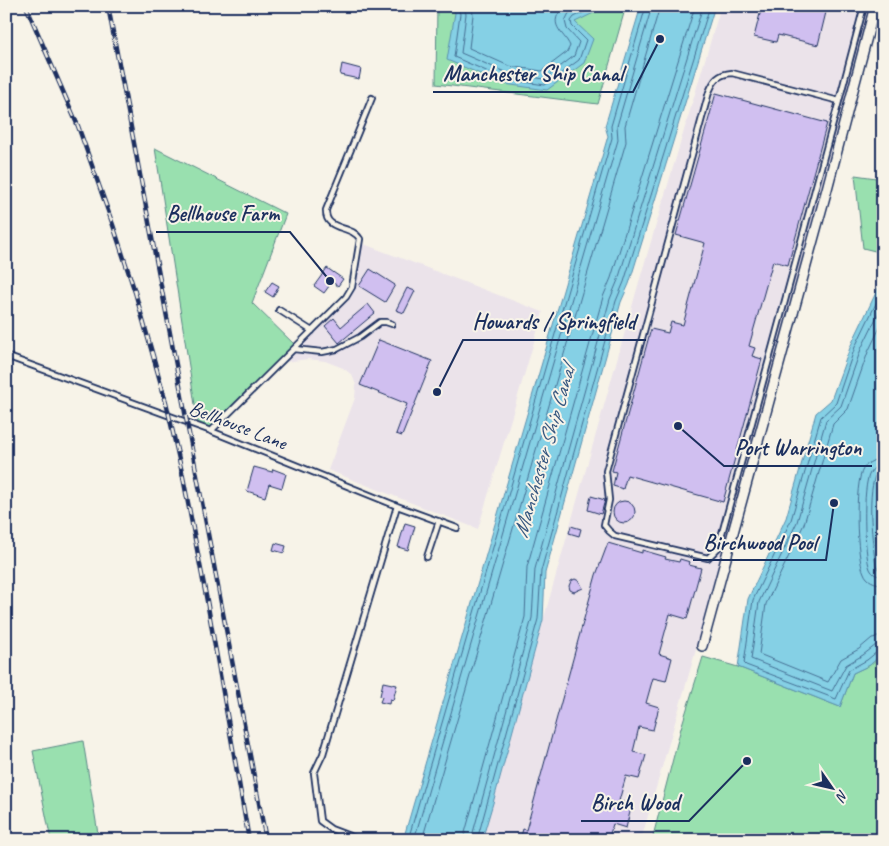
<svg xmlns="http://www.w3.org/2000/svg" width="889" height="846" font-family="Caveat,sans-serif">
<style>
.built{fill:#ebe3ea}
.green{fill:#99e0af;stroke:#5a8886}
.water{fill:#85d0e5;stroke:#5b90af}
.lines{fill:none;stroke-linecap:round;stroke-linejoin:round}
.shore{stroke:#456f94;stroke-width:1}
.building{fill:#d0bff0;stroke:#1b2f5e}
.service-casing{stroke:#1b2f5e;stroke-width:8}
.minor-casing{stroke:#1b2f5e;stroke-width:12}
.service{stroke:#f7f3e8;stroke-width:4.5}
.minor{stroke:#f7f3e8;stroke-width:9}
.rail-casing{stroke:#1b2f5e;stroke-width:4.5}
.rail{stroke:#f7f3e8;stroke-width:2.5;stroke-dasharray:8;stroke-linecap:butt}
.labels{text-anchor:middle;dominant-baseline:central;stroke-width:4;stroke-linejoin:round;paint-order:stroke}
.street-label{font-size:21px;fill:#1b2f5e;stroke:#f7f3e8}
.water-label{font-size:22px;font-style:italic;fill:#365780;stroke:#f7f3e8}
.leader{fill:none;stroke:#1b2f5e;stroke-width:2}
.callout-dot{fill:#1b2f5e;stroke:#f7f3e8;stroke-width:2}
.callout-label{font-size:22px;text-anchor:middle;font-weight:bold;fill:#1b2f5e;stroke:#f7f3e8;stroke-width:4;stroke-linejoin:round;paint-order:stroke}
</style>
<rect width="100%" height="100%" fill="#f7f3e8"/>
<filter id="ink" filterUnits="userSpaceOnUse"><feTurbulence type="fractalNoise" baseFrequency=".02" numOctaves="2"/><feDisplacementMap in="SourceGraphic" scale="10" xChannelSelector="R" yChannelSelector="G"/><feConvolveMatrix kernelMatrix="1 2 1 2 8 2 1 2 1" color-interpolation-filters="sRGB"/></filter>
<g filter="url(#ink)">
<path class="built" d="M721,6H871L719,570L641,840H481L639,282Z
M361,243L543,312L478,529L328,470L355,398L356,385L352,375L343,368L325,361L308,359L285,362L346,299L354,288Z"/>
<path class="green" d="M437,6H626L598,104L436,84Z
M155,148L286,214L252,303L296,346L211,429L198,424Z
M855,175L883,179V253L863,248Z
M883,476V577C877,561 871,486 883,476Z
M883,653V840H652L681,728L703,657L738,667L840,707L853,673L870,665Z
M83,741L99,840H51L33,751Z"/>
<path class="water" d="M453,6H608L575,22L593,39L584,63L547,90L504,84L447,60L455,13Z
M641,6H715L629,284L621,302L545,573L543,620L493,803L482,840H403L608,136L605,126Z
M883,278V476L879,479L877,488L876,537L883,577V653L870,665L853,673L840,707L738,667L748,599L786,518L816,413L831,400L851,345Z"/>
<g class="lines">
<path class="shore" d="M458,6L460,14L454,57L505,79L545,85L579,60L586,40L572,26L571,21L574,17L597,6
M464,6L466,14L461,53L507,73L544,79L574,56L579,42L567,29L565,21L569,13L582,6
M472,6L473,15L469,48L509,66L542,71L567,52L570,46C564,32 545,24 565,6
M883,289L855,347L836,403L821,417L791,520L753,600L744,663L746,665L836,699L849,670L867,660L878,651L883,650
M883,304L861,349L841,406L826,420L797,522L759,602L751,659L832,691L846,665L863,655L876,645L883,643
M883,321L868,352L848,409L833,424L804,524L766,604L759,654L828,682L841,659L859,649L872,638L883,636
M883,458C875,459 868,462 863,469C854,484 856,557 864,573C867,581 875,584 883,584
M883,466C877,466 873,468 870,473C862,485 864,555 870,569C873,575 877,576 883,576
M883,472L875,476C867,499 872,541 876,566L878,569L883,570
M408,840L612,138L611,126L646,6
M414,840L618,140L617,126L652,6
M422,840L626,142L625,126L660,6
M463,840L525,617L527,567L603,297L611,278L695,6
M471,840L532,618L535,569L610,299L618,280L703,6
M477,840L538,619L541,571L616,301L624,282L710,6"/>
</g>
<path class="building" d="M762,6H818L827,8L818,45L778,35L776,42L754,37Z
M342,64L361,69L359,79L340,75Z
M716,93L827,123L788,265L773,261L749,346L755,348L752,356L762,359L723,502L627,475L623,489L613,486L616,472L612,471L651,329L668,333L671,322L683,325L705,243L676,235Z
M327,268L343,279L338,286L332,282L324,293L314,286Z
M370,269L395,285L385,302L359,286Z
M272,282L279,286L273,297L265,292Z
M407,288L415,291L404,313L396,310Z
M368,304L375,313L339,343L325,326L334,318L341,327Z
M379,340L432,361L402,436L396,434L407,404L360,385Z
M254,467L272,472L273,469L286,474L282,488L269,484L265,497L247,491Z
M591,496L605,500L601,514L588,510Z
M613 512a11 11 0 1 1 22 0a11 11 0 1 1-22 0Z
M405,523L415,526L408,550L398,547Z
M571,526L581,529L579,536L569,533Z
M275,543L286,546L284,553L273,550Z
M608,543L642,553V550L666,557L665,559L679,562L680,559L690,562L689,565L701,568L687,619L670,614L659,654L672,658L666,681L653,678L646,703L659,707L653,730L639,727L633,752L646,755L639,779L626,776L619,801L632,804L626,828L613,824L608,840H560L550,837L549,840H520L523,829L526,830L596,575Z
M575,579L579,581L583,588L574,592L570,590L569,586L571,581Z
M383,682L397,685L393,700L390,699L389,704L380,702L382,697L380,696Z"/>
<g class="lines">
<g class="service-casing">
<path id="service" d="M839,101L732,73C718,74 714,80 709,92L606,471L609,500L604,525L609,531L615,536L708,558L718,548L839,101L864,6
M279,310L312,331
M294,349L322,352L337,349L360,337L380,322H386L392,324
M6,356L211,431L397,506L457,528
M211,431L346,297L352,287L360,239C351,224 325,232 326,210L372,98
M427,557L439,521
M360,840L331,829L320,821L314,773L323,754L397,506"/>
</g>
<g class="minor-casing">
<path id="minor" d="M702,646L827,189L875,6"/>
</g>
<use href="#service" class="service"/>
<use href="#minor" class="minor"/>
<g class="rail-casing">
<path id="rail" d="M26,6L78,126L113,225L135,292L166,402L183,477L207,601L249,840
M108,6L266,840"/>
</g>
<use href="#rail" class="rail"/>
</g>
</g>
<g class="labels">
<g class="street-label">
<text transform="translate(238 425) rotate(21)">Bellhouse Lane</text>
</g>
<g class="water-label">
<text transform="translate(544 452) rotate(-74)">Manchester Ship Canal</text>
</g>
</g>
<path class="leader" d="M660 39L633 92H433M330 281L290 232H156M437 392L463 340H646M678 426L724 466H872M834 503L826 560H693M747 761L689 821H581"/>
<g class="callout-dot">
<circle cx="660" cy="39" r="5"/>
<circle cx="330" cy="281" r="5"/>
<circle cx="437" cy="392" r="5"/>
<circle cx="678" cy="426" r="5"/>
<circle cx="834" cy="503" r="5"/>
<circle cx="747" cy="761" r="5"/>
</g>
<g class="callout-label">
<text x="533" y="81">Manchester Ship Canal</text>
<text x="223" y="221">Bellhouse Farm</text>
<text x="554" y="329">Howards / Springfield</text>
<text x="798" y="455">Port Warrington</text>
<text x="760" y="550">Birchwood Pool</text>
<text x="635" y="810">Birch Wood</text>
</g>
<rect width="889" height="846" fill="none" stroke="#f7f3e8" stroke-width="25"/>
<rect x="12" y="12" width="864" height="821" fill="none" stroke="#1b2f5e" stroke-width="2" filter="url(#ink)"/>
<g transform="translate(832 788) rotate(124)" stroke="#f7f3e8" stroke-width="4" paint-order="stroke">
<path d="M0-4L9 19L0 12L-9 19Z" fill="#1b2f5e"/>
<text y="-8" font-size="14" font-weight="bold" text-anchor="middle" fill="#1b2f5e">N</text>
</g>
</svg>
